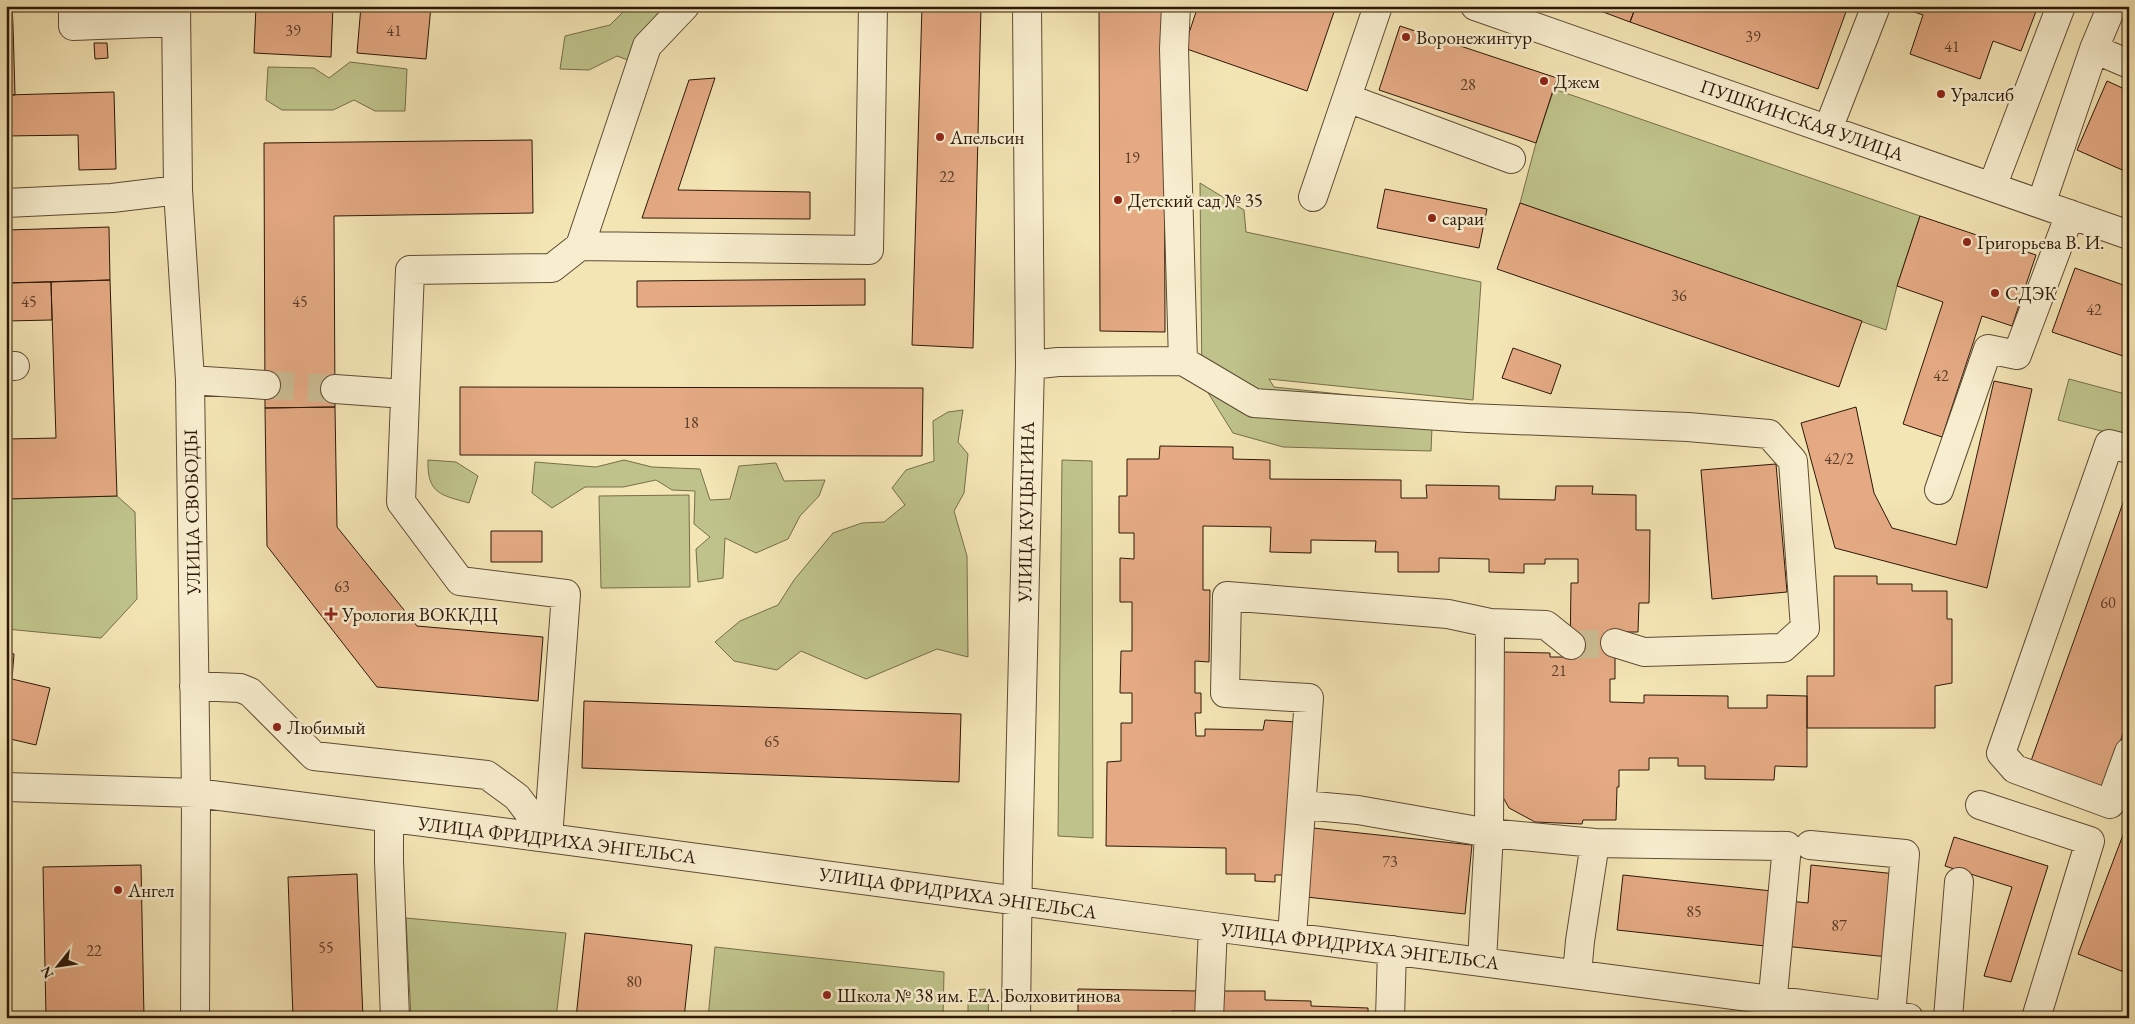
<svg xmlns="http://www.w3.org/2000/svg" width="2135" height="1024" font-family="'EB Garamond',serif">
<style>
.green{fill:#bfc38b;stroke:#766e4a}
.building{fill:#e5aa84;stroke:#2c1809}
.lines{fill:none;stroke-linecap:round;stroke-linejoin:round}
.minor-tunnel{stroke:#ccbc93;stroke-width:28;stroke-dasharray:28 14;stroke-linecap:butt}
.minor-casing{stroke:#5e4b34;stroke-width:30}
.minor{stroke:#f8eecf;stroke-width:28}
.poi-dot{fill:#8f2418;stroke:#f8eecf;stroke-width:2}
.labels{text-anchor:middle;dominant-baseline:central;stroke-width:5;stroke-linejoin:round;paint-order:stroke}
.number-label{font-size:16px;fill:#5a3c28}
.poi-label{font-size:19px;fill:#2c1809;stroke:#f8eecf;text-anchor:start}
.street-label{font-size:19px;fill:#2c1809;stroke:#f8eecf}
</style>
<rect width="100%" height="100%" fill="#f4e5b5"/>
<filter id="stains"><feTurbulence type="fractalNoise" baseFrequency=".004" numOctaves="4"/><feColorMatrix values="0 0 0 0 .2 0 0 0 0 .09 0 0 0 0 .02 0 0 0 .5 -.17"/></filter>
<radialGradient id="worn" r=".72"><stop offset=".6" stop-color="#630" stop-opacity="0"/><stop offset="1" stop-color="#630" stop-opacity=".3"/></radialGradient>
<path class="green" d="M629,6H670L628,60L617,56L589,70L560,69L565,36L610,25Z
M350,62L407,69L405,111H375L354,100L333,110H282L266,100L268,67L314,68L329,78Z
M1554,89L1920,216L1897,286L1886,330L1520,203L1536,143Z
M1200,183L1244,210L1246,232L1481,282L1473,400L1269,379L1274,387L1414,402L1432,427L1431,451L1283,447L1233,433L1202,383Z
M2069,379L2129,395V438L2058,420Z
M963,410L958,442L968,454L964,493L954,511L967,556L968,657L937,649L866,679L801,651L777,670L734,661L715,642L740,621L778,605L794,580L833,533L862,523L884,522L905,505L892,488L906,470L934,461L933,421L948,412Z
M428,460L456,462L478,476L469,503C441,495 427,494 428,460Z
M624,460L652,467L700,469L710,500L730,499L739,466L776,463L784,481L825,480L819,496L800,516L788,539L756,553L725,538L723,578L698,582L696,549L710,537L694,524L695,491L672,490L656,480L623,487H585L552,508L532,493L535,462L596,467Z
M1062,460L1092,461L1093,838L1058,836Z
M689,495L690,587L601,588L599,496Z
M117,496L135,512L137,599L101,638L6,629V499Z
M406,918L566,933L556,1018H411Z
M715,947L944,972L943,1018H708Z
M989,989L988,1018H968V990Z"/>
<path class="building" d="M6,6H12L13,25L6,26Z
M256,6H333L331,57L254,53Z
M361,6H431L426,59L357,53Z
M922,6H981L973,348L912,345Z
M1099,6H1164L1165,332L1100,331Z
M1198,6H1336L1307,91L1184,48Z
M1587,6H1636L1630,22Z
M1636,6H1841L1847,9L1818,89L1630,22Z
M1904,6H2038L2021,51L1993,41L1980,79L1910,54L1923,15L1903,8Z
M13,25L15,95H6V26Z
M1400,26L1557,78L1536,143L1379,90Z
M94,43H107L108,58L95,59Z
M715,78L678,190L810,192V219L642,218L689,80Z
M2107,81L2129,91V173L2077,150Z
M114,92L116,169L79,170L78,135L6,136V95Z
M532,140L533,213L334,216L335,407L265,408L264,143Z
M1385,189L1487,209L1479,248L1377,228Z
M1520,203L1862,321L1839,387L1497,269Z
M1920,216L2036,255L2012,326L1982,316L1942,437L1903,424L1943,302L1897,286Z
M109,227L110,280L6,283V230Z
M2075,268L2129,287V358L2052,332Z
M865,279V305L637,307V281Z
M110,280L117,496L6,499V439L56,438L51,282Z
M51,282L52,320L6,321V283Z
M1513,348L1561,365L1551,394L1502,378Z
M1994,381L2032,389L1987,588L1835,548L1801,423L1856,407L1874,493L1892,528L1956,545Z
M460,387L923,388L922,456L460,455Z
M335,407L337,527L417,626L543,637L538,701L377,687L267,546L265,408Z
M1160,446L1233,447V459L1270,460V479L1401,480V498H1427L1426,485L1499,486V499L1555,500L1556,486H1593L1592,494L1636,495V530H1650L1649,603H1639L1638,632H1615V679H1610V702L1644,703V695L1728,696V708H1767V695L1807,696V767L1775,766L1774,780L1705,779V766H1678V758H1649V770H1619V787H1617L1616,820H1583L1582,824L1535,822L1509,808L1496,785L1504,652L1550,653V657H1570L1571,583H1578V559H1545V564H1524V573L1489,572V559L1439,558V572H1398V552H1375L1376,541L1311,540V553L1270,552L1271,527L1203,526V590H1210L1209,662L1195,661V693H1201V713H1195L1196,736H1205V729L1263,730L1265,720L1296,722L1288,875H1275V882L1255,881V874H1226V848L1106,846L1107,762L1121,761V723H1132V693H1120L1121,651H1132V602H1120V558L1134,559V533H1119V496H1127V459H1159Z
M1776,464L1787,592L1712,599L1701,470Z
M2129,486V717L2104,787L2031,761Z
M491,531H542V562H491Z
M1834,576H1877V584H1912V591H1947V619H1952V683L1935,686V728H1807V676H1834Z
M6,652L14,654L12,679L50,688L36,745L6,738Z
M584,701L961,714L959,782L582,768Z
M2129,819V974L2078,954Z
M1313,828L1472,845L1465,914L1306,897Z
M1954,837L2048,866L2011,982L1984,976L2012,887L1945,866Z
M141,865L144,1018H46L43,867Z
M1811,865L1896,874L1888,957L1784,946L1789,901L1808,903Z
M357,874L363,1018H293L288,877Z
M1623,875L1772,891L1765,946L1617,930Z
M585,933L692,945L684,1018H576Z
M1078,989L1200,991V1011H1172V1018H1078Z
M1219,991H1265V1000L1311,1001V1006L1368,1008V1018H1218Z"/>
<g class="lines">
<path class="minor-tunnel" d="M266,385L335,389
M1571,645L1615,643"/>
<g class="minor-casing">
<path id="minor" d="M73,6V26L176,22
M176,6L178,190L190,380L196,793L195,1018
M1176,6L1174,49L1183,361
M1475,6L2129,235
M2094,49L2112,6
M1347,98L1511,159
M1828,129L1876,6
M1992,187L2061,6
M1313,197L1378,6
M6,203L112,198L178,190
M2041,204L2094,49L2129,64
M580,246L869,250L873,6
M1030,365L1058,362L1183,361L1254,403L1468,418L1688,427L1769,434L1793,461L1805,628L1783,648L1644,652L1615,643
M6,366H15
M190,380L266,385
M335,389L405,394
M2129,449L2109,444L2001,753L2015,769L2110,804L2129,752
M1939,490L1988,349L2017,355L2070,214
M1490,623L1546,625L1571,645
M194,686L240,688L250,692L314,756L487,775L517,797L548,838
M6,787L196,793L548,838L1213,927L1909,1018
M1303,805L1358,810L1489,833L1595,843L1787,846L1771,1016
M1980,805L2090,841L2036,1018
M389,818V861L395,1018
M548,838L566,594L460,581L401,502L410,270L552,268L580,246L647,46L685,6
M1810,845L1905,854L1891,1015
M1292,936L1309,698L1225,693L1227,596L1448,614L1490,623L1489,833L1482,961
M1577,974L1580,941L1595,843
M1016,1018L1018,861L1030,365L1027,6
M1209,1018L1213,927
M1390,1018L1392,950
M1948,1018L1959,882"/>
</g>
<use href="#minor" class="minor"/>
</g>
<g class="poi-dot">
<circle cx="1406" cy="37" r="5"/>
<circle cx="1544" cy="81" r="5"/>
<circle cx="1941" cy="94" r="5"/>
<circle cx="940" cy="137" r="5"/>
<circle cx="1118" cy="200" r="5"/>
<circle cx="1432" cy="218" r="5"/>
<circle cx="1967" cy="242" r="5"/>
<circle cx="1995" cy="293" r="5"/>
<path d="M328.5 606.5h5v5h5v5h-5v5h-5v-5h-5v-5h5z"/>
<circle cx="277" cy="727" r="5"/>
<circle cx="118" cy="890" r="5"/>
<circle cx="827" cy="995" r="5"/>
</g>
<g class="labels">
<g class="number-label">
<text x="293" y="30">39</text>
<text x="394" y="30">41</text>
<text x="1753" y="36">39</text>
<text x="1952" y="46">41</text>
<text x="1468" y="84">28</text>
<text x="1132" y="157">19</text>
<text x="947" y="176">22</text>
<text x="1679" y="295">36</text>
<text x="29" y="301">45</text>
<text x="300" y="301">45</text>
<text x="2094" y="309">42</text>
<text x="1941" y="375">42</text>
<text x="691" y="422">18</text>
<text x="1839" y="458">42/2</text>
<text x="342" y="586">63</text>
<text x="2108" y="602">60</text>
<text x="1559" y="670">21</text>
<text x="772" y="741">65</text>
<text x="1390" y="861">73</text>
<text x="1694" y="911">85</text>
<text x="1839" y="925">87</text>
<text x="326" y="947">55</text>
<text x="94" y="950">22</text>
<text x="634" y="981">80</text>
</g>
<g class="poi-label">
<text x="1416" y="37">Воронежинтур</text>
<text x="1554" y="81">Джем</text>
<text x="1951" y="94">Уралсиб</text>
<text x="950" y="137">Апельсин</text>
<text x="1128" y="200">Детский сад № 35</text>
<text x="1442" y="218">сараи</text>
<text x="1977" y="242">Григорьева В. И.</text>
<text x="2005" y="293">СДЭК</text>
<text x="342" y="614">Урология ВОККДЦ</text>
<text x="287" y="727">Любимый</text>
<text x="128" y="890">Ангел</text>
<text x="837" y="995">Школа № 38 им. Е.А. Болховитинова</text>
</g>
<g class="street-label">
<text transform="translate(1802 120) rotate(19)">ПУШКИНСКАЯ УЛИЦА</text>
<text transform="translate(192 512) rotate(-91)">УЛИЦА СВОБОДЫ</text>
<text transform="translate(1026 512) rotate(-89)">УЛИЦА КУЦЫГИНА</text>
<text transform="translate(557 840) rotate(7)">УЛИЦА ФРИДРИХА ЭНГЕЛЬСА</text>
<text transform="translate(958 893) rotate(8)">УЛИЦА ФРИДРИХА ЭНГЕЛЬСА</text>
<text transform="translate(1360 946) rotate(7)">УЛИЦА ФРИДРИХА ЭНГЕЛЬСА</text>
</g>
</g>
<rect width="2135" height="1024" fill="none" stroke="#f4e5b5" stroke-width="25"/>
<rect x="8" y="8" width="2120" height="1009" fill="none" stroke="#2c1809" stroke-width="2.5"/>
<rect x="12" y="12" width="2110" height="999" fill="none" stroke="#2c1809"/>
<g transform="translate(58 966) rotate(240)" stroke="#f8eecf" stroke-width="4" paint-order="stroke">
<path d="M0-4L9 19L0 12L-9 19Z" fill="#2c1809"/>
<text y="-8" font-size="14" font-weight="bold" text-anchor="middle" fill="#2c1809">N</text>
</g>
<rect width="100%" height="100%" filter="url(#stains)"/>
<rect width="100%" height="100%" fill="url(#worn)"/>
</svg>
